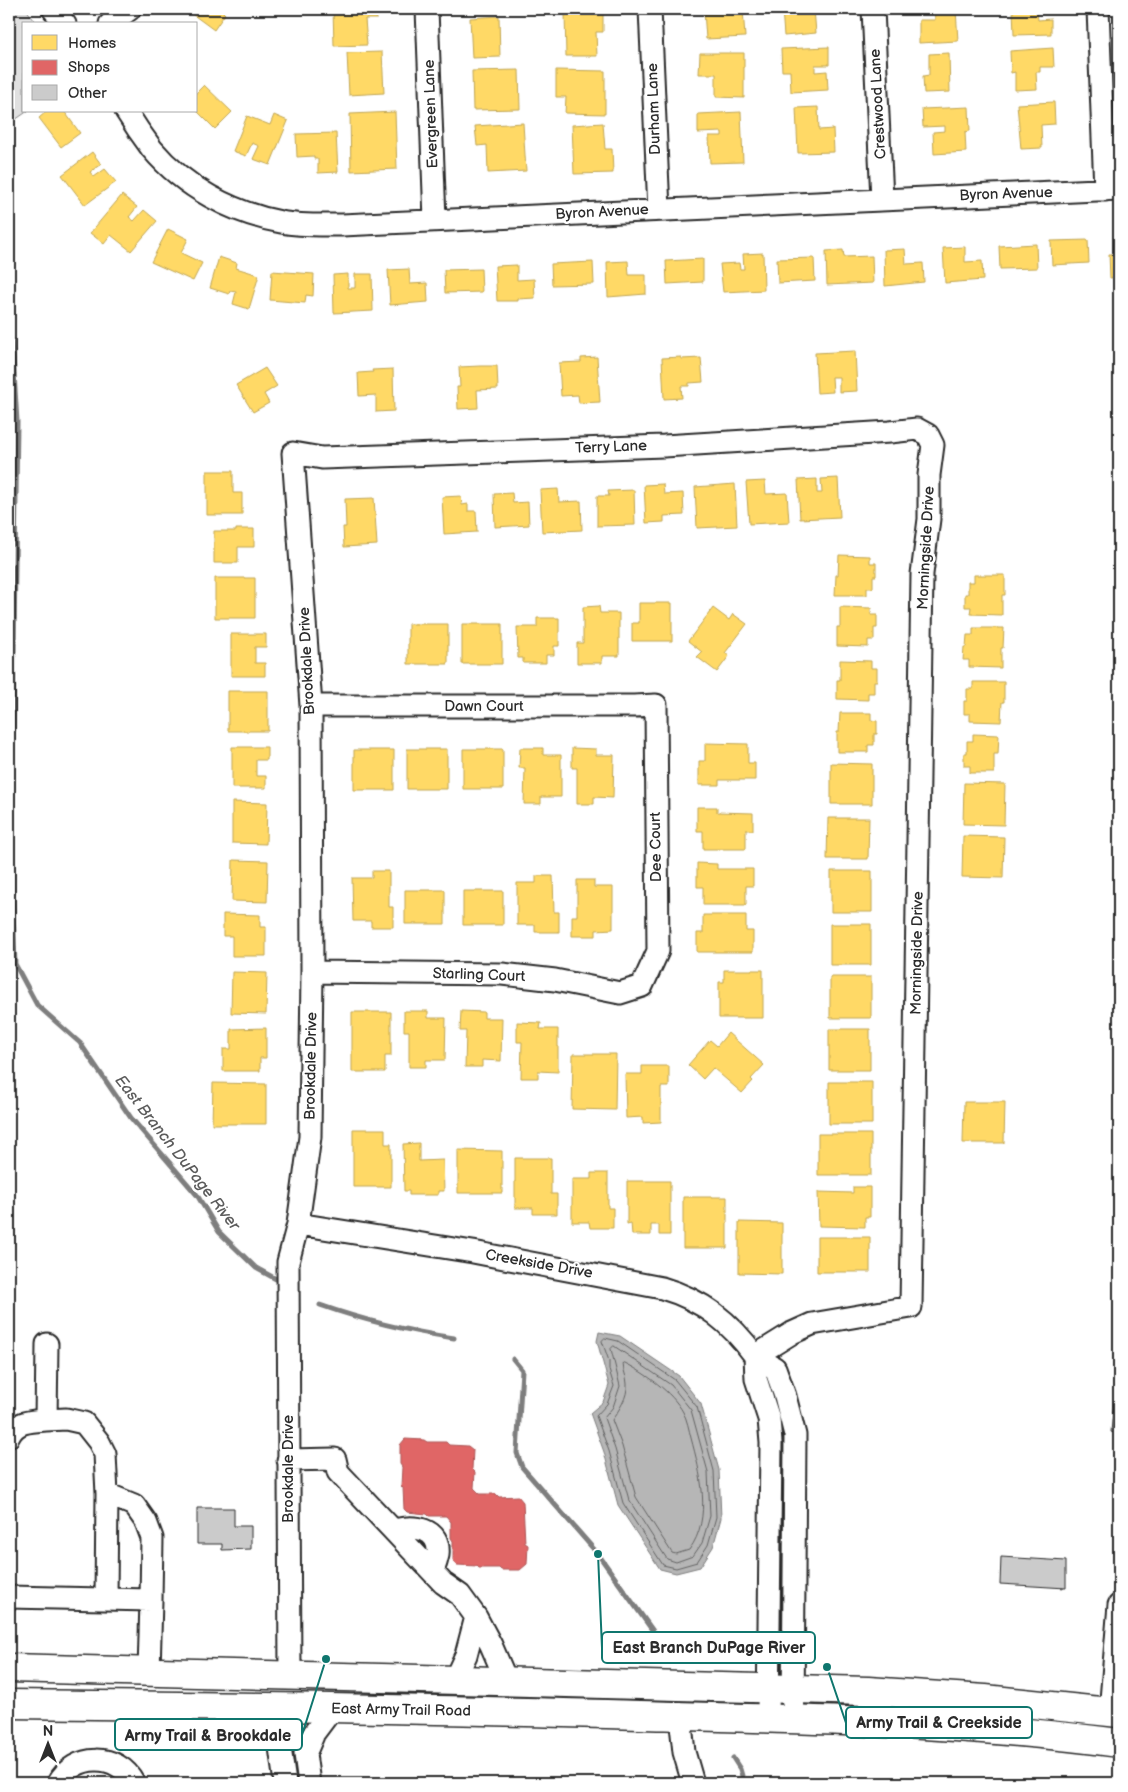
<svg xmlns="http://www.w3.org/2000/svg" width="1128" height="1792" font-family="'Balsamiq Sans',sans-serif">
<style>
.green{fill:#e0e0e0;stroke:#868686}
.water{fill:#b6b6b6;stroke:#7e7e7e}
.homes{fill:#ffd966;stroke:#bfa554}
.shops{fill:#e06666;stroke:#aa5454}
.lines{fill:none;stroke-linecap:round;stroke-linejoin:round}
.shore{stroke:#636363;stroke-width:1}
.stream{stroke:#7e7e7e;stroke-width:5}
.building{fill:#cbcbcb;stroke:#2b2b2b}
.minor-casing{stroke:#2b2b2b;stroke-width:25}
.major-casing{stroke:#2b2b2b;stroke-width:31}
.minor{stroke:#fff;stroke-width:21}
.major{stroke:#fff;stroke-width:28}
.labels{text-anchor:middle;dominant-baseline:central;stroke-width:5;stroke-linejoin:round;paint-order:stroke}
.street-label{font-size:15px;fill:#2b2b2b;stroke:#fff}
.water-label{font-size:16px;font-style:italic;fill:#5c5c5c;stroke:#fff}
.leader{fill:none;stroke:#0f766e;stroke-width:2}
.callout-dot{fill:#0f766e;stroke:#fff;stroke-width:2}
.callout{fill:#fff;stroke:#0f766e;stroke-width:2}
.callout-label{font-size:16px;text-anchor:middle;font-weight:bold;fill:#2b2b2b}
</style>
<rect width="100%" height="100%" fill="#fff"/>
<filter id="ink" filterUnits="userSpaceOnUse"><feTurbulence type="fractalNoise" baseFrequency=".02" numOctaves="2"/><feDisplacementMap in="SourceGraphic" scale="10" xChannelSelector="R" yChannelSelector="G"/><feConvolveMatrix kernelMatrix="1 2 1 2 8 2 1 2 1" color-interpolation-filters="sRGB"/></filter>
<g filter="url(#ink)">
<path class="green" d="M9,9H26L37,24H24V111H28L9,124Z"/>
<path class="water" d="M599,1332L620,1336L679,1376L701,1404L719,1470L721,1518L713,1547L700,1567L676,1573L660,1569L618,1505L604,1452L590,1413L603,1402L609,1385L597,1341Z"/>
<path class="homes" d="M190,9H225L223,12L225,14L214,30L188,11Z
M333,9H376L377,19H365L367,45L334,46Z
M693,9H743L745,37L706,39L704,11H694Z
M782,9H819H814L816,33L784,36Z
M934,9H956L958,41L919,43V20H935Z
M1013,9H1051V12L1037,13L1038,20L1051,19V34L1014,35Z
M603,13V32H596L597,56H566L565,14Z
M499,16L500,57L472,58L470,18Z
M829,47V65H815V72L827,71L828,90L791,92L790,71H782L781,49Z
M1053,48L1054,67H1040V72H1036L1037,89L1015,90V72L1011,73L1010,51Z
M382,52L384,93L349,95L347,53Z
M700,53H744V98L716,97V74H699Z
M949,53L950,92L924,93L923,76L929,75V54Z
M519,70L520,109L473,110L472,71Z
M556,70L605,71V114L565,113L566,97H556Z
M204,85L232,112L215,129L196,110V93Z
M1054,102L1055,124L1041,125L1042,148L1021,149L1017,104Z
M818,107L819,130L833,129L834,152L798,153L796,108Z
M969,107L970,131L965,132L966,152L934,154L933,132L945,131V126L923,127L922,109Z
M47,111H64L80,133L61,147L39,118Z
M395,112L397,169L351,171L350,114Z
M741,112L743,162L710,163L709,136H722V132L698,133V114Z
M274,115L288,121L270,165L253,159L259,146L252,143L246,156L233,151L247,116L270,125Z
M523,123L526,171L488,173L487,145L477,146L475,126Z
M603,123L605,149H612L613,173L574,174L572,125Z
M336,133L338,172L318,173V159H314V156L297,157L296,134Z
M92,152L101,164L90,172L94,177L105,169L116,182L85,205L62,175Z
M122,195L137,207L129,217L134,221L144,210L157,221L131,251L111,235L104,244L90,233Z
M168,229L188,239L181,253L202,263L193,281L151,262Z
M1088,240L1089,263L1052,265L1051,241Z
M1036,244L1037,268L1000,269L999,246Z
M965,247V262L982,261L983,280L945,283L943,248Z
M905,249L906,264L923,263L924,282L885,286L884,250Z
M843,250L844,257L872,256L873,283L827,285L826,251Z
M763,253L764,290L723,292L720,264L739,263L740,269H744L743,254Z
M1109,254H1119V277L1110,278Z
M219,257L237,263L236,268L259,275L249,309L233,304L236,292L230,291L229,294L210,288Z
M814,258L815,281L778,283L777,259Z
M703,259V282L667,284L666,261Z
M628,261L629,275H646V294L608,297L607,262Z
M593,262L594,284L552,285L551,264Z
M517,265V280L534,279L535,298L518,299V301H497L495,266Z
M409,269L410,284L427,283L428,302L390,305L388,270Z
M481,269L482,292L445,293L444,270Z
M272,271L314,274L313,296L306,295L305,303L270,300Z
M348,274V288H355V274H372L373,311L334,313L333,275Z
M855,351L857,391L839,392V377H832L833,392L817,393L815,353Z
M597,357L600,402L579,403L578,395L561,396L559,363L581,362V358Z
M681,357V359L701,358L703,382L689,383V386H681L682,398L664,399L662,358Z
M480,366H497L498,389L477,390L478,408L458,409L457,387H460L459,367Z
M265,368L277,386L264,394L269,403L253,412L236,385Z
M393,369L394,411L376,412V395L359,396L358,373L373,372L372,370Z
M207,471H233V493H242V515H207Z
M838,478L840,517L800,519L798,480L817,479V493H822L821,479Z
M765,481L766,494L787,493L789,522L749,524L746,482Z
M663,484L664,494L683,493L684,515L664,516V522L646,523L644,485Z
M735,484L737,526L697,528L695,487Z
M558,489L559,502L581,501L582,530L542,532L540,490Z
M634,490L635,525L597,526V496H609L608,491Z
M512,493L513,503L528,502L529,525L495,527L494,494Z
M461,496L462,505L468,504V511H476L477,532L444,534L442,497Z
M374,498L377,545L344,547L343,527H346L345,499Z
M236,529H254V547H238V563H214V531H236Z
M839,555L870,556V563H876V576H873V588H867V595H835L836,575H838Z
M974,575H1005V595H1002V615L970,614L971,607H965V594H968V582H974Z
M215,578H255V618H215Z
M639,603H672V641H632V623H639Z
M599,606L600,613H619V656H602V663H577V643H583V607Z
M840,607L871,608V615H877V628H874V640H868V647L837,646V627H840Z
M713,608L729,620L733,614L747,624L725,653L729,656L717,672L697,657L702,652L688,641Z
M537,618H559V646H554V655H546V663H523V658H518L517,627H537Z
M408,624H448V664H408Z
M462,624H502V664H462Z
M973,628H1004L1003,648H1001V668L969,667V660H963L964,647H966L967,635H973Z
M231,634H266V647H255V663H265V676H231Z
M840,660L871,661V668H877V681H874V693H868V700L837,699V680H840Z
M973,682H1004V702H1002L1001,722L970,721V714H964V701H967V689H973Z
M228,691H268V731H228Z
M840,713H871V720L877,721V734H874V745H868V752H837V732H839Z
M973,734L999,735L998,754H994V773H970V766H964V753H967V741H973Z
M705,743L748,744V763H755V780H719V785H699V761H705Z
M232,747H267V760H256V776H266V788H232Z
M520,748H543V755H561V797H541V804H524L525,768H519Z
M572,748L596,749V755H614L613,798L594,797V804H577V768H572Z
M407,749H447V789H407Z
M463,749H503V789H463Z
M354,750H394V790H354Z
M831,763L872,764V804H831Z
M964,783L1005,784L1004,825L963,824Z
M232,802L267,803L266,844L232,843Z
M697,807H717V812L753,813V830H746V849H703V831H697Z
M828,818H869L868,859H827Z
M963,836L1004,837L1003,878L962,877Z
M233,860L268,861L267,902L232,901Z
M697,863L717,864V869H753V886H746V905H703V887H697Z
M372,871H389V907H393V927H371V921H353L352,878H372Z
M831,871H872V912H831Z
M536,876H553L554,912H559V932H535V925H517V883H536Z
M577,880H594V887H613V929L596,930V936H572V916H577Z
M405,890H445V924H405Z
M463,891H503V925H463Z
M223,914L260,915V927H266V956H232V936H223Z
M703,915H746V931H753V952H697V933H703Z
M830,924H871V965H830Z
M724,970H763V1018H719V982H724Z
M232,972L267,973L266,1014L231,1013Z
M830,977H871V1018H830Z
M404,1011H428V1018H446L445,1060H426V1067H409V1031H404Z
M461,1011L484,1012V1018H502L501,1061L482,1060V1067H465L466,1031H460Z
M352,1012H391V1056H385V1072H352Z
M517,1022L541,1023L540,1029H558V1072L538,1071V1078H521L522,1042H517Z
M266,1028V1058H260V1071H223V1049H231V1029Z
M829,1029H870V1070H829Z
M728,1033L764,1065L751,1079L753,1081L742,1093L713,1068L703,1079L688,1065L710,1040L717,1046Z
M573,1054H616L615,1110L572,1109Z
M642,1066H669V1087H661V1122L643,1123V1117L626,1118L625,1074H642Z
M829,1082H872V1124H829Z
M213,1083L266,1084V1124H212Z
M964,1102H1005L1004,1143H963Z
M353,1129H385V1144H391V1187H353Z
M818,1134H871V1175H818Z
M419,1143V1161L443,1160L444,1191H438V1195H409V1191H404L403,1144Z
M458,1150L502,1151V1193H458Z
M515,1158H551V1194H557V1214H533V1208H515Z
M591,1173H608V1208H613V1228H590L589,1222H572V1179H591Z
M627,1181H670V1235H659V1225H651V1235H632L631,1223L627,1224Z
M853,1187H870V1217H865V1227L819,1226L818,1192L853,1193Z
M683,1197H727V1248H683Z
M739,1222L782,1223V1274L739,1273Z
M817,1237H870V1272H817Z"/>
<path class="shops" d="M405,1439L424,1440L427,1442H446L449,1445L468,1446L473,1450L472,1469L475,1472L474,1488L480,1494H496L499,1497L518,1496L523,1502L525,1543L528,1545L527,1564L520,1570H501L499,1568H479L477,1566L457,1565L453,1560V1541L451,1538V1522L446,1516H429L427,1514L407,1512L404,1509L403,1488L401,1486L402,1467L400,1464V1445Z"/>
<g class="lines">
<path class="shore" d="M605,1338L618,1341L675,1380L697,1407L714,1471L716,1517L708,1545L697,1562L676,1568L663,1565L623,1503L609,1451L596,1416L607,1404L614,1386L609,1370V1361L602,1341Z
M614,1346L671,1385L691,1410L708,1472L710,1516L702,1543L693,1556L676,1562L667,1559L629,1500L615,1449L604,1418L613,1407L620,1386L611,1349Z
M625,1363C645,1373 672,1392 683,1412C687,1419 689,1430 691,1438C700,1472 713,1518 689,1550L676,1554L672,1553L636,1497L622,1446L612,1420C619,1410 628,1397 627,1384C627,1377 623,1371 623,1364Z"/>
<path class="stream" d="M9,333L12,340L17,422L12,783V886L15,964L37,1005L80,1043L131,1118L197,1195L219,1232L256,1268L276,1279
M320,1305C365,1321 408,1331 454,1338
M513,1359L522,1370L517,1453L522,1467L598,1554L665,1648
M733,1758L740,1769L744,1783"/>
</g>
<path class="building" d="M1114,1401L1119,1402V1434L1111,1432Z
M197,1508H234V1526H251V1549L222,1550V1544H197Z
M1001,1557L1066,1561V1588L1000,1584Z"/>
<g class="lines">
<g class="minor-casing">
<path id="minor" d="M53,9L65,24
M427,9L435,220
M650,9L659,210
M873,9L882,199
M1098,9L1105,190
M110,24L130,9
M126,111C134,124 143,137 152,149C184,187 232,213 281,222C301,226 322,225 342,225L1119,189
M311,706H634L656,705L658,951L642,986L620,993L555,980L502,974L312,972
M47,1344L46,1420L66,1419L84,1423L99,1442L105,1454L107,1494L106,1599
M9,1436C16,1421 31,1421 46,1420
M288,1460L335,1459L338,1472L443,1583L460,1595L476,1617
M107,1494L134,1505L146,1522L152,1538L151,1600
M394,1530C413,1525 441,1527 438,1555C437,1560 435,1566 433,1571
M9,1597L151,1600L149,1672
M290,1677L288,1262L298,1224L310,1137L312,972L311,706L293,453L322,458L664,446L890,432L917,429L928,435L933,445L929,475V519L922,574L911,1307L812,1324L792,1333L755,1356C730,1322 703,1300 662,1288L473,1252L298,1224
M454,1681L466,1655L476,1617L491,1645L507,1682
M284,1708L278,1733L285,1783
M1110,1712L1119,1605
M680,1716L684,1752L693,1783
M768,1718L771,1443L769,1419L756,1379L755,1356L775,1368L785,1396L795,1435L793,1719
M58,1783C74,1753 118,1752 134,1783
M309,1783L305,1754L314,1733L332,1709"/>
</g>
<g class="major-casing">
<path id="major" d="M9,1668L868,1691L985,1699L1119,1713
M9,1704C219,1706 430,1709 640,1715C800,1719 960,1722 1119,1743"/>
</g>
<use href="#minor" class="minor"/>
<use href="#major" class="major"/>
</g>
</g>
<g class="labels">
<g class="street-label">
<text transform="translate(878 104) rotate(-93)">Crestwood Lane</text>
<text transform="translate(654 109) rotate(-92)">Durham Lane</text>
<text transform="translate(431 114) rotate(-92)">Evergreen Lane</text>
<text transform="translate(1006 194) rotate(-2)">Byron Avenue</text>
<text transform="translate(602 212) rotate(-3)">Byron Avenue</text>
<text transform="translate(611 447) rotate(-2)">Terry Lane</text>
<text transform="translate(926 548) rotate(-87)">Morningside Drive</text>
<text transform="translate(307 661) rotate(-93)">Brookdale Drive</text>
<text x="484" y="706">Dawn Court</text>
<text transform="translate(656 847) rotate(-91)">Dee Court</text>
<text transform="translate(917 953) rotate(-89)">Morningside Drive</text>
<text transform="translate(479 975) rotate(2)">Starling Court</text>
<text transform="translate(311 1066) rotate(-89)">Brookdale Drive</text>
<text transform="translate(539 1264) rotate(10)">Creekside Drive</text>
<text transform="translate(288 1469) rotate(-90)">Brookdale Drive</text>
<text transform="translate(401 1710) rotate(1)">East Army Trail Road</text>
</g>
<g class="water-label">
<text transform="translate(177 1153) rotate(52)">East Branch DuPage River</text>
</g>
</g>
<path class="leader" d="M598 1554L602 1648M827 1667L846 1723M326 1659L302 1735"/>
<g class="callout-dot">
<circle cx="598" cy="1554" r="5"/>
<circle cx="827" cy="1667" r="5"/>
<circle cx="326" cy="1659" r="5"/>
</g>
<g class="callout">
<rect x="602" y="1632" width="213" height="31" rx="5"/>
<rect x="846" y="1707" width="186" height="31" rx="5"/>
<rect x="115" y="1719" width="187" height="31" rx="5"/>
</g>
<g class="callout-label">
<text x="709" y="1653">East Branch DuPage River</text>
<text x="939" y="1728">Army Trail &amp; Creekside</text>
<text x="208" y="1741">Army Trail &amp; Brookdale</text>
</g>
<rect width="1128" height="1792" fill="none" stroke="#fff" stroke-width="30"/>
<rect x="15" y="15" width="1098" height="1762" fill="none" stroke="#2b2b2b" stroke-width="2" filter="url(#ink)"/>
<rect x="22" y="22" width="175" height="90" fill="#ffffff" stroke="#aaaaaa"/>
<rect x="32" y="35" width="25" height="15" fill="#ffd966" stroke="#aaaaaa"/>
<text x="68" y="48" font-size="15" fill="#2b2b2b">Homes</text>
<rect x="32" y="60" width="25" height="15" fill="#e06666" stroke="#aaaaaa"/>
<text x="68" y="72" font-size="15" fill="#2b2b2b">Shops</text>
<rect x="32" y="85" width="25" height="15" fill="#cbcbcb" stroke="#aaaaaa"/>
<text x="68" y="98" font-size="15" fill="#2b2b2b">Other</text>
<g transform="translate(48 1744)" stroke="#ffffff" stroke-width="4" paint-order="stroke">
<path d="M0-4L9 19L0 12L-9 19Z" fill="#2b2b2b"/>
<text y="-8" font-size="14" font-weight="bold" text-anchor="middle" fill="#2b2b2b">N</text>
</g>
</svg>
